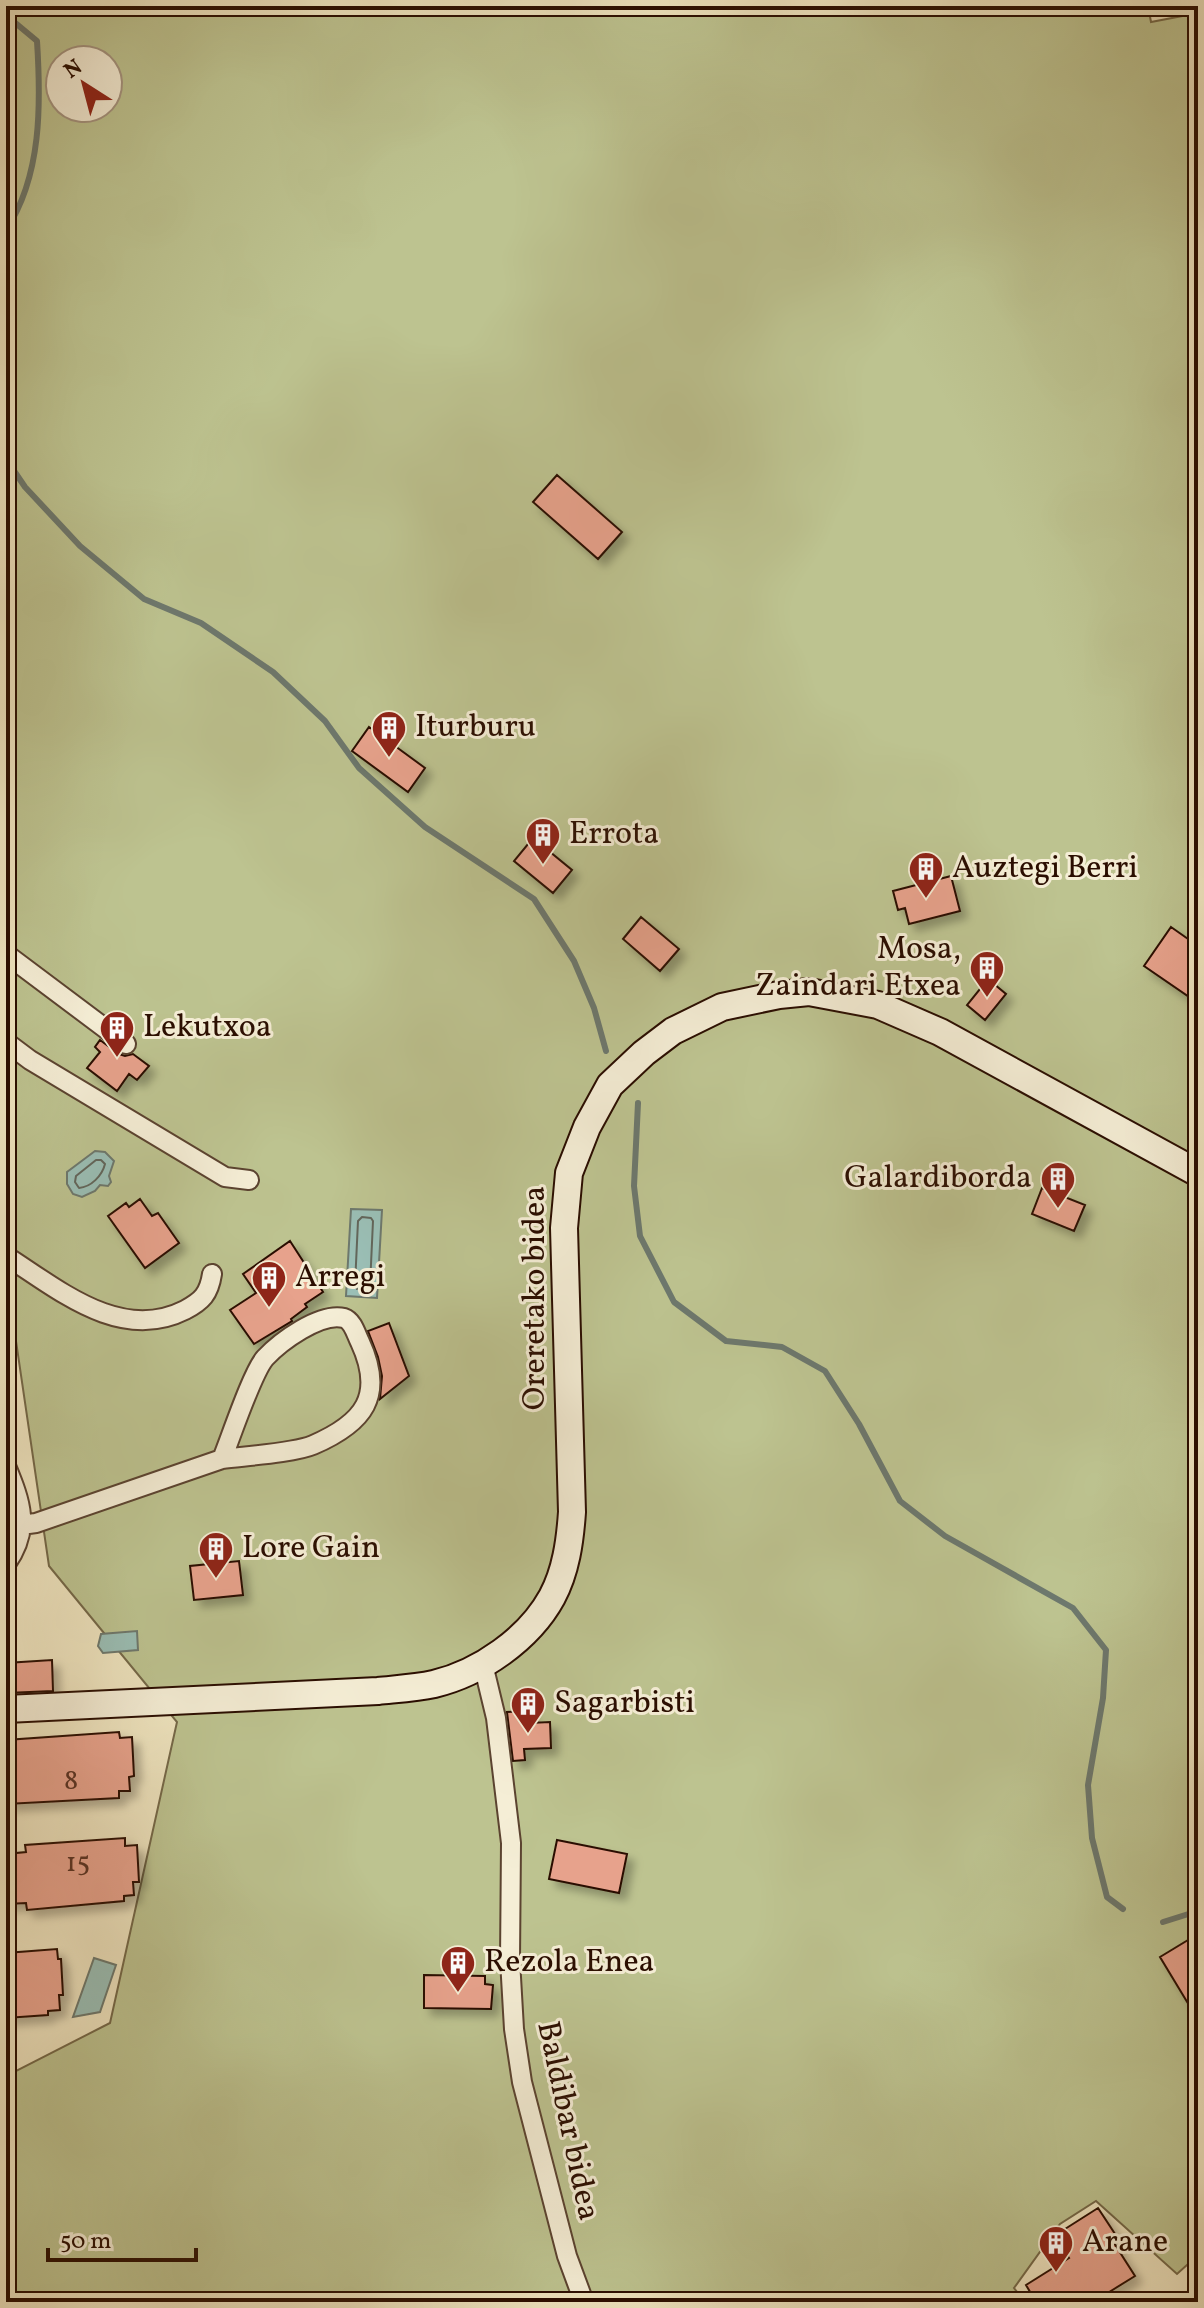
<svg xmlns="http://www.w3.org/2000/svg" width="1204" height="2308" font-family="Vollkorn,serif">
<style>
.green{fill:#bdc390;stroke:#746848;stroke-width:2;fill-rule:evenodd}
.water{fill:#9abfb6;stroke:#6d786d;stroke-width:2}
.lines{fill:none;stroke-linecap:round;stroke-linejoin:round}
.shore{stroke:#62665b;stroke-width:2}
.stream{stroke:#6d786d;stroke-width:6}
.building{fill:#e7a28c;stroke:#2a0d00;stroke-width:2;filter:url(#shadow)}
.minor-casing{stroke:#5b4330;stroke-width:22}
.secondary-casing{stroke:#2a0d00;stroke-width:30}
.minor{stroke:#f5eed6;stroke-width:18}
.secondary{stroke:#f5eed6;stroke-width:26}
.labels{text-anchor:middle;dominant-baseline:central;stroke-width:6;stroke-linejoin:round;paint-order:stroke}
.number-label{font-size:28px;fill:#593223}
.poi-label{font-size:32px;fill:#2a0d00;stroke:#f5eed6;text-anchor:start}
.street-label{font-size:32px;fill:#2a0d00;stroke:#f5eed6}
</style>
<defs>
<filter id="shadow"><feDropShadow dx="7" dy="7" stdDeviation="4" flood-color="#0004"/></filter>
</defs>
<rect width="100%" height="100%" fill="#efe5c0"/>
<filter id="stains"><feTurbulence type="fractalNoise" baseFrequency=".0025" numOctaves="4"/><feColorMatrix values="0 0 0 0 .2 0 0 0 0 .09 0 0 0 0 .02 0 0 0 .5 -.17"/></filter>
<radialGradient id="worn" r=".72"><stop offset=".6" stop-color="#630" stop-opacity="0"/><stop offset="1" stop-color="#630" stop-opacity=".3"/></radialGradient>
<path class="green" d="M6,6H1148L1151,22L1198,13V2255L1177,2274L1096,2201L1060,2224L1014,2288L1025,2302H190L184,2299L180,2302H6V2076L110,2023L177,1722L49,1566L6,1273ZM60,60H108V108H60Z"/>
<path class="water" d="M95,1151L105,1152L114,1161L109,1176L111,1182L108,1186L100,1185L95,1191L82,1197L73,1194L67,1184V1172Z
M351,1209L382,1210L377,1298L346,1296Z
M137,1631L138,1650L103,1653L98,1646L101,1634Z
M94,1958L116,1965L100,2012L73,2017Z"/>
<g class="lines">
<path class="shore" d="M96,1160H101L105,1164C102,1176 91,1187 79,1188L75,1182L76,1176Z
M362,1217L371,1218L373,1221L370,1286L366,1289H357L355,1285L358,1221Z"/>
<path class="stream" d="M6,11L13,21L37,41C41,103 42,176 6,230
M6,459L25,487L80,546L144,599L201,623L273,672L325,721L359,768L425,827L534,899L574,961L594,1008L606,1051
M638,1103L634,1186L640,1236L674,1302L726,1341L782,1347L825,1371L859,1424L900,1501L945,1536L1073,1608L1106,1650L1103,1698L1088,1785L1092,1838L1107,1897L1123,1909
M1163,1922L1198,1911"/>
</g>
<path class="building" d="M557,475L622,532L598,559L533,502Z
M369,727L425,768L408,792L352,751Z
M533,838L572,870L553,893L514,861Z
M951,876L960,911L909,924L905,908L898,910L893,891Z
M641,917L679,949L660,971L623,939Z
M1171,927L1198,946V1003L1144,966Z
M988,979L1006,994L985,1020L967,1005Z
M100,1040L119,1054L125,1056L133,1054L149,1066L137,1080L129,1074L117,1091L87,1068L100,1052L95,1047Z
M1042,1188L1085,1205L1074,1231L1032,1214Z
M140,1199L152,1216L158,1213L179,1243L145,1268L108,1216L126,1203L129,1207Z
M290,1241L323,1292L305,1304L307,1307L291,1319L292,1321L254,1344L230,1310L256,1293L243,1274Z
M389,1323L409,1376L380,1399L382,1376L378,1357L368,1331Z
M239,1561L243,1595L194,1600L190,1566Z
M52,1660L53,1691L6,1693V1663Z
M530,1711V1723L550,1722L551,1748L524,1749L525,1760L513,1761L507,1712Z
M119,1732L120,1738L132,1737L134,1776L129,1777L130,1791H119V1798L6,1804V1740Z
M125,1838V1846L137,1845L139,1882H133L134,1895L124,1896V1901L27,1910L26,1903L6,1904V1854L26,1852L25,1845Z
M557,1840L627,1854L619,1893L549,1879Z
M1198,1934V2020L1160,1957Z
M57,1949L58,1959H61L63,1995H59L60,2010L48,2011V2015L6,2018V1953Z
M424,1975L485,1976V1984L493,1985L491,2009L424,2008Z
M1098,2208L1119,2240L1114,2243L1135,2276L1093,2302H1036L1026,2285L1069,2258L1062,2248L1072,2241L1065,2229Z"/>
<g class="lines">
<g class="minor-casing">
<path id="minor" d="M6,954L126,1044
M6,1042L30,1060L225,1177L249,1180
M6,1256C58,1289 120,1343 185,1310C202,1301 209,1294 212,1274
M6,1466C21,1502 31,1529 6,1564
M6,1527L36,1523L222,1459C231,1437 252,1373 265,1358C280,1342 320,1312 344,1318C353,1321 356,1334 360,1342C385,1396 364,1423 313,1445C294,1453 245,1456 222,1459
M483,1664L496,1718L511,1843L510,1960L514,2029L522,2082L567,2256L584,2302"/>
</g>
<g class="secondary-casing">
<path id="secondary" d="M6,1709L378,1691C397,1689 416,1688 434,1684C480,1673 529,1639 552,1597C566,1571 570,1541 572,1512L564,1228L569,1173L587,1127L610,1085L644,1053L673,1031L722,1007L779,995L809,992L878,1005L940,1032L1198,1173"/>
</g>
<use href="#minor" class="minor"/>
<use href="#secondary" class="secondary"/>
</g>
<defs>
<g id="building-pin" transform="scale(1.8)"><path d="M0 17L-7.5 6A9.5 9.5 0 1 1 7.5 6Z" fill="#8f2418" stroke="#f5eed6"/><path d="M-4-6H4V6H1V3H-1V6H-4ZM-2.5-4.3h1.7v1.8h-1.7ZM.8-4.3h1.7v1.8H.8ZM-2.5-1h1.7V.8h-1.7ZM.8-1h1.7V.8H.8Z" fill="#fff"/></g>
</defs>
<g fill-rule="evenodd">
<use href="#building-pin" x="389" y="728"/>
<use href="#building-pin" x="543" y="835"/>
<use href="#building-pin" x="926" y="869"/>
<use href="#building-pin" x="987" y="968"/>
<use href="#building-pin" x="117" y="1028"/>
<use href="#building-pin" x="1058" y="1179"/>
<use href="#building-pin" x="269" y="1278"/>
<use href="#building-pin" x="216" y="1549"/>
<use href="#building-pin" x="528" y="1704"/>
<use href="#building-pin" x="458" y="1963"/>
<use href="#building-pin" x="1056" y="2243"/>
</g>
<g class="labels">
<g class="number-label">
<text x="71" y="1781">8</text>
<text x="78" y="1863">15</text>
</g>
<g class="poi-label">
<text x="415" y="728">Iturburu</text>
<text x="569" y="835">Errota</text>
<text x="952" y="869">Auztegi Berri</text>
<text x="961" y="950" text-anchor="end">Mosa,<tspan x="961" dy="37">Zaindari Etxea</tspan></text>
<text x="143" y="1028">Lekutxoa</text>
<text x="1032" y="1179" text-anchor="end">Galardiborda</text>
<text x="295" y="1278">Arregi</text>
<text x="242" y="1549">Lore Gain</text>
<text x="554" y="1704">Sagarbisti</text>
<text x="484" y="1963">Rezola Enea</text>
<text x="1082" y="2243">Arane</text>
</g>
<g class="street-label">
<text transform="translate(536 1298) rotate(-90)">Oreretako bidea</text>
<text transform="translate(567 2121) rotate(78)">Baldibar bidea</text>
</g>
</g>
<rect width="1204" height="2308" fill="none" stroke="#efe5c0" stroke-width="32"/>
<rect x="8" y="8" width="1188" height="2292" fill="none" stroke="#2a0d00" stroke-width="4"/>
<rect x="16" y="16" width="1172" height="2276" fill="none" stroke="#2a0d00" stroke-width="2"/>
<g transform="translate(84 84) rotate(324)"><circle r="38" fill="#f5eed6" stroke="#a49480" stroke-width="2"/>
<path d="M0-6L14 30L0 20L-14 30Z" fill="#8f2418"/>
<text y="-12" font-size="22" font-weight="bold" text-anchor="middle" fill="#2a0d00">N</text>
</g>
<path d="M48 2248v12h148v-12" fill="none" stroke="#2a0d00" stroke-width="4"/>
<text x="60" y="2248" font-size="24" fill="#2a0d00" stroke="#f5eed6" stroke-width="6" paint-order="stroke">50 m</text>
<rect width="100%" height="100%" filter="url(#stains)"/>
<rect width="100%" height="100%" fill="url(#worn)"/>
</svg>
